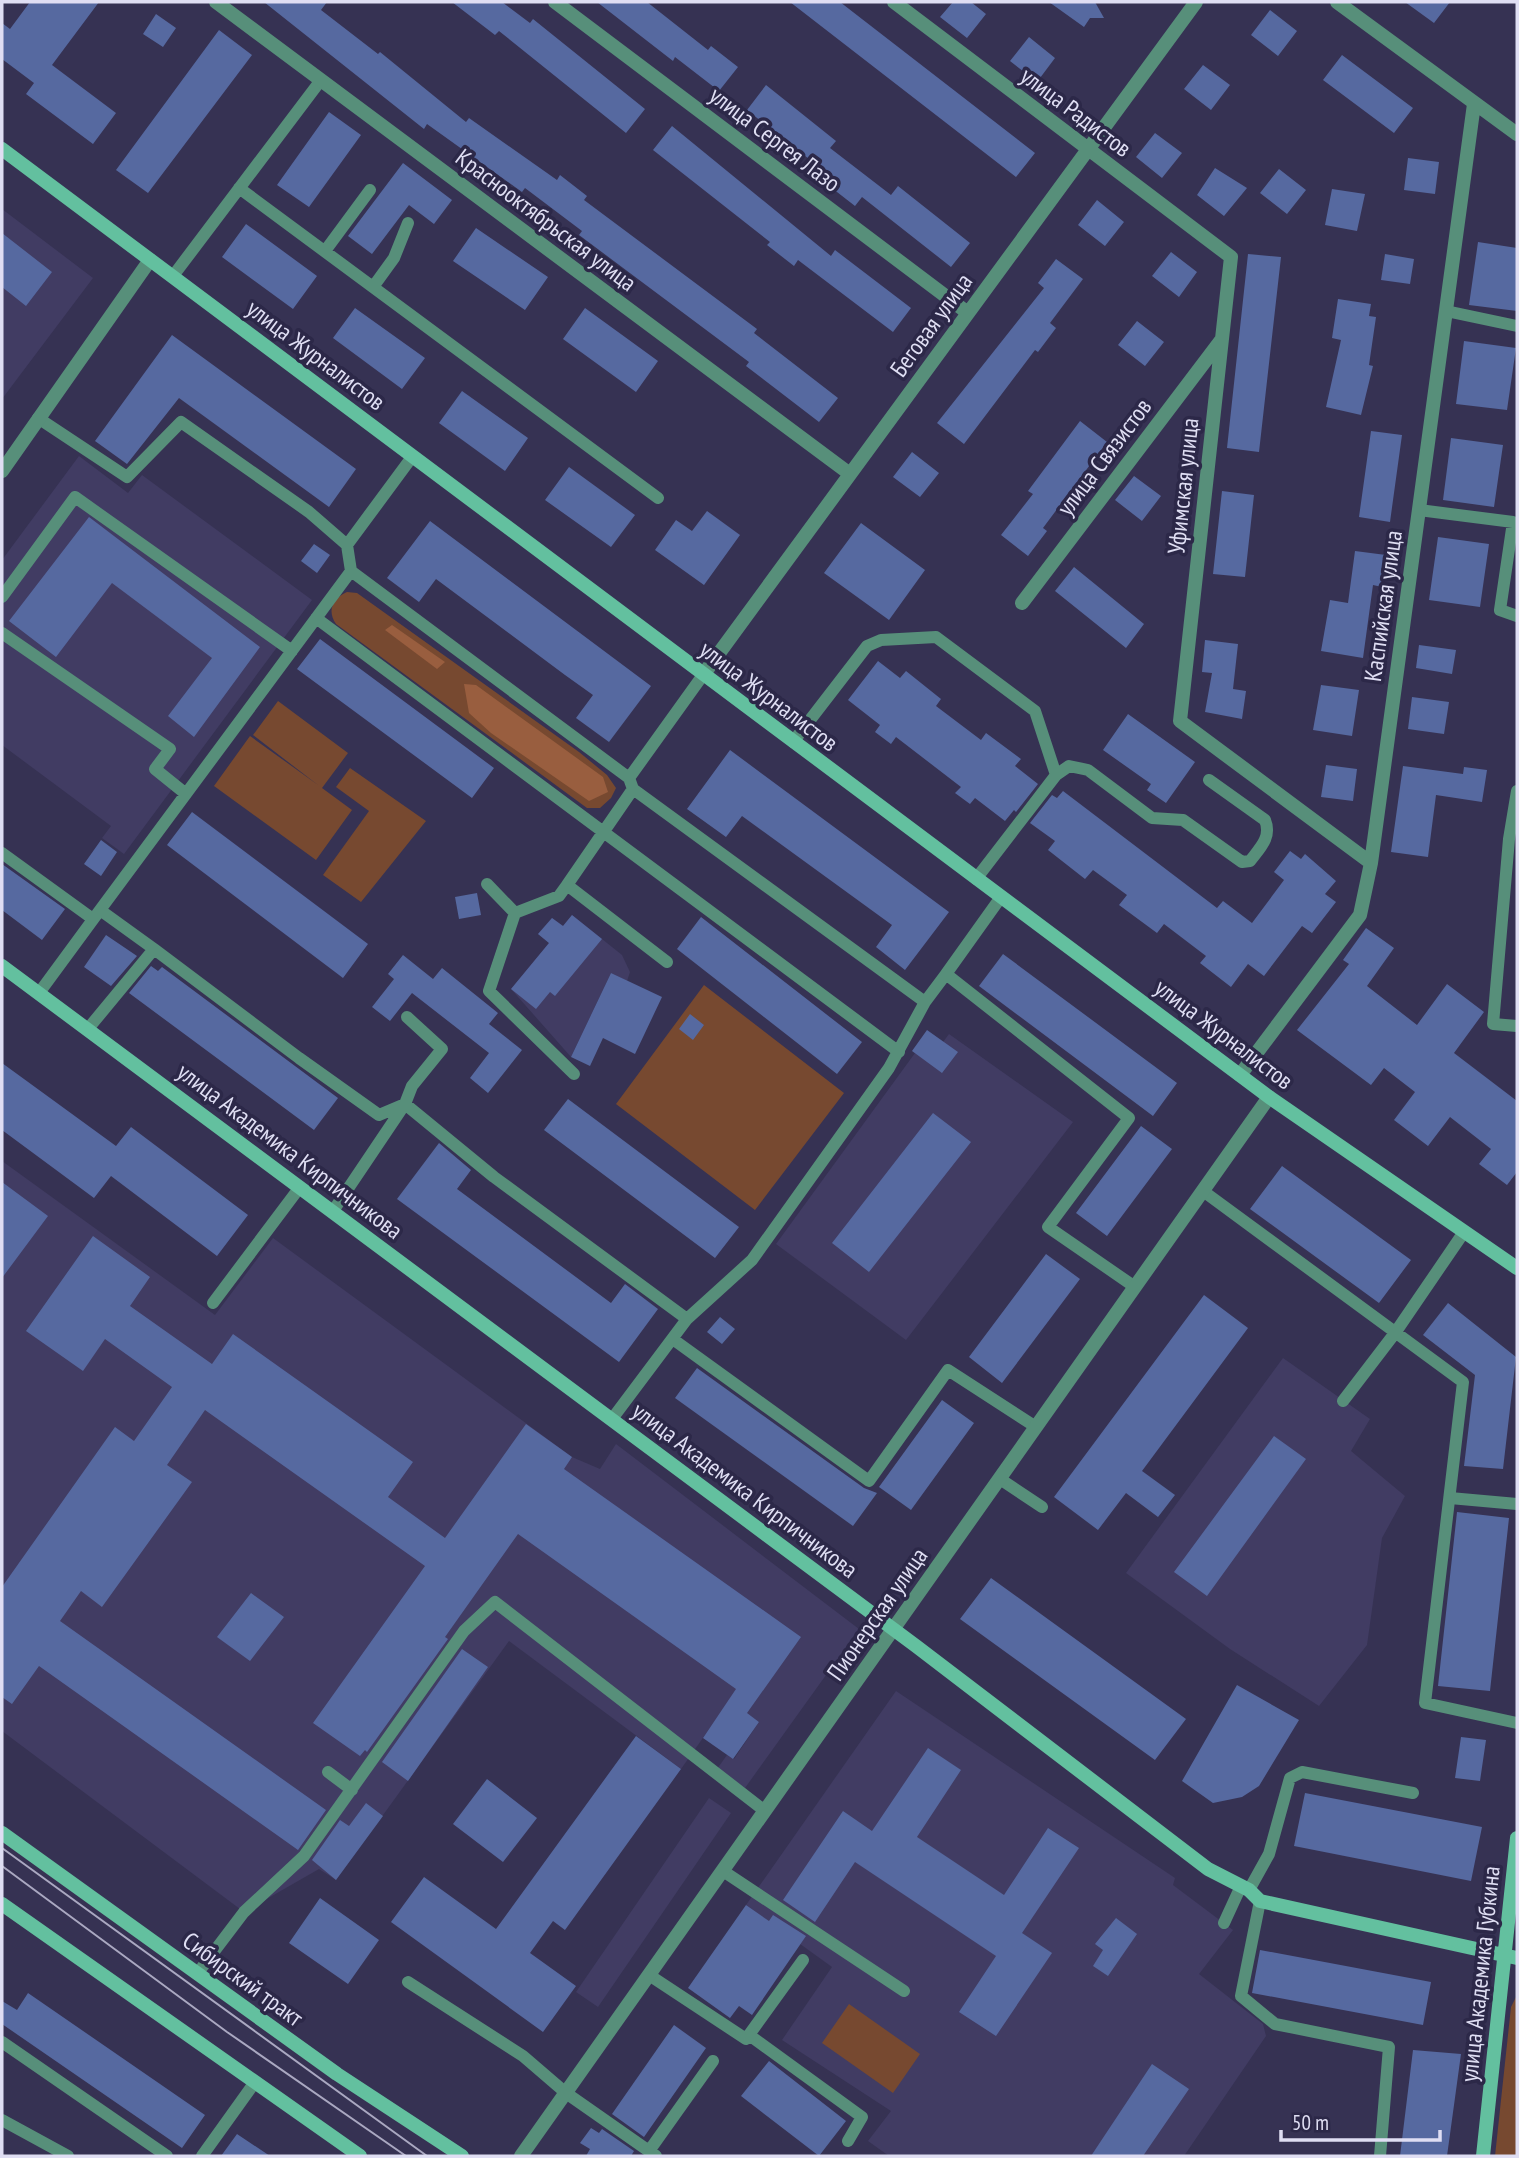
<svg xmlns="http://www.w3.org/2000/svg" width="1519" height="2158" font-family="'PT Sans Narrow',sans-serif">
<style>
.built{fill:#413c63}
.green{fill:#774930}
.forest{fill:#995e3f}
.building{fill:#5669a0}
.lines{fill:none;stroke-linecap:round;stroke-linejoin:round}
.lane{stroke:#578f7a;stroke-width:12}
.street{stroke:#578f7a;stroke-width:14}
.secondary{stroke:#63c09f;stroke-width:14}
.tram{stroke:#aaa8c1;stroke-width:2}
.labels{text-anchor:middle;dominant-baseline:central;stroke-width:7;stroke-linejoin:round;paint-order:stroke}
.street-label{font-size:24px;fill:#dfdef3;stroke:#2c2848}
</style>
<rect width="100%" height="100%" fill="#363253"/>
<path class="built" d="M2,209L93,278L2,399Z
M79,456L128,493L142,475L312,600L124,854L102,838L111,826L2,745V560Z
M572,915L622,955L630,972L627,981L611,973L571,1057L511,989L549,943L538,934L552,918L563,926Z
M949,1034L1073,1122L906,1340L776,1244L915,1053L928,1062Z
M2,1161L215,1315L273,1238L572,1457L600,1469L616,1444L859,1629L745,1788L717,1769L727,1755L734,1759L759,1722L729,1701L681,1769L509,1641L336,1880L319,1869L244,1912L2,1731Z
M1283,1358L1370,1419L1351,1451L1405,1496L1382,1538L1367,1645L1319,1706L1230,1649L1126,1573Z
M896,1691L1175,1878L1173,1885L1233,1930L1199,1974L1263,2024L1266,2036L1184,2156H889L868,2141L891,2111L782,2040L832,1967L746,1905Z
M709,1798L731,1813L598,2007L576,1992Z"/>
<path class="green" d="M347,592L357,593L579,752L607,775L616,788L611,798L600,808H587L336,624C327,611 332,599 347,592Z
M278,701L348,753L322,788L352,810L316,860L214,786L250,736L318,785L253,735Z
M350,768L426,821L361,902L323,875L369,811L336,787Z
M704,985L844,1093L755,1210L616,1104Z
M1517,1995V2156H1495L1511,2007Z
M849,2004L920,2054L893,2093L822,2043Z"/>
<path class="forest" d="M392,625L445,662L437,669L385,630Z
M464,684L476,685L603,777L608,792L589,801L491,733L469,713Z"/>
<path class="building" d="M30,2H99L52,65L116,113L93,144L26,94L34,83L2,59V23L10,29Z
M264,2H327L321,10L378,54L380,52L466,122L469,118L557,180L560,175L587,196L584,200L757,329L754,333L838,398L819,422L746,366L749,362L579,235L582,231L525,188L522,192L427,124L424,129Z
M452,2H502L530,23L533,19L645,109L626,133L499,31L495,35Z
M597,2H647L708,50L711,46L738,67L719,91L675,57L673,61Z
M790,2H840L1035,153L1016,177Z
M953,2H971L986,14L967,38L940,17Z
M1049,2H1095L1104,18H1090L1084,27Z
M1405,2H1450L1434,23Z
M1270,10L1297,31L1278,56L1251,35Z
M156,14L176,28L163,47L143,34Z
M219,30L252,55L148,193L116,170Z
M1029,37L1055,58L1037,82L1010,61Z
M1342,55L1413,108L1394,133L1323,80Z
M1203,65L1230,85L1211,110L1184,89Z
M766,85L836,141L830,148L891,195L898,186L970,243L951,267L862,197L855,206L828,185L833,178L747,110Z
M329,112L361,135L309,207L277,185Z
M672,126L831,256L835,250L911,308L893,332L798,260L794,266L767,245L770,242L653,150Z
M1155,133L1182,153L1162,178L1136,157Z
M1408,158L1439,162L1435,194L1404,190Z
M403,163L452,200L434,224L409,205L372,254L348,236Z
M1215,168L1247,188L1224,216L1197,195Z
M1279,169L1306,190L1287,214L1260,193Z
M1332,189L1365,194L1357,231L1325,225Z
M1097,200L1124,222L1105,246L1078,225Z
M246,224L317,276L293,309L222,257Z
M476,228L548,277L525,310L453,261Z
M2,233L52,272L26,306L2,287Z
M1478,242L1517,248V311L1469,305Z
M1171,252L1197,272L1179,297L1152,276Z
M1248,254L1281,257L1259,452L1227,448Z
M1385,254L1414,259L1410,284L1381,280Z
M1056,259L1083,279L1050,323L1056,328L1038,352L1035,350L964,444L937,423L1044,288L1038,283Z
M1338,299L1371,304L1369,316L1376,317L1369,365L1373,366L1361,415L1326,407L1341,340L1332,338Z
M355,308L425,358L402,389L333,338Z
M585,308L658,361L636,392L563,339Z
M1137,321L1164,342L1145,366L1118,345Z
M172,335L356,469L329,507L179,398L127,464L95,441Z
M1464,341L1516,348L1507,410L1456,404Z
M462,391L528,438L505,471L439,423Z
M1080,421L1107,442L1043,528L1047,531L1028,556L1001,535L1033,494L1028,491Z
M1371,431L1402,435L1390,522L1359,517Z
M1451,438L1503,445L1494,507L1443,500Z
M912,452L939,473L920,497L893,477Z
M569,467L635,515L611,547L545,500Z
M1134,476L1161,496L1142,521L1115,500Z
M1222,491L1254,495L1245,577L1213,574Z
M707,511L740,535L704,585L655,550L676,520L692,531Z
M89,517L260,647L194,737L168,716L212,658L112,583L56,657L9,621Z
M430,521L651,686L609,742L576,718L593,695L565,675L436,579L419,602L387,578Z
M861,523L925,570L889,620L824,573Z
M1438,537L1489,544L1480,607L1429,600Z
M314,544L330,555L317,573L301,561Z
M1355,551L1386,555L1382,587L1373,585L1363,658L1321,651L1330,600L1348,603Z
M1074,567L1144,624L1126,648L1055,591Z
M320,639L494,768L472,798L297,669Z
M1205,640L1238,644L1233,689L1246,691L1242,719L1205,712L1212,673L1202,672Z
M1419,645L1456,650L1452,674L1416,668Z
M878,661L900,678L906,671L941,699L936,706L981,740L986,733L1021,759L1015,766L1038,784L1016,812L1014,810L1005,821L975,798L970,804L955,793L961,787L896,737L891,744L875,732L880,725L848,700Z
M1321,685L1359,690L1352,736L1313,730Z
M1412,697L1449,702L1444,734L1408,729Z
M1128,714L1195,762L1166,803L1147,790L1151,784L1103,750Z
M730,750L949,912L905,970L876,947L892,925L742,816L726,837L687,809Z
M1326,765L1357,769L1353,801L1321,797Z
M1403,766L1463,774L1464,767L1487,770L1482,802L1436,795L1428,857L1391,852Z
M1063,791L1217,908L1223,901L1252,923L1284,880L1274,872L1290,851L1301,859L1305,854L1336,881L1325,894L1336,902L1312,933L1302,926L1264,976L1248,964L1231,987L1200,963L1206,956L1164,924L1157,933L1119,905L1127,895L1093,870L1085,879L1048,850L1055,841L1030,823L1052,795L1057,798Z
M192,812L368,944L343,978L167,845Z
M101,840L117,852L101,876L84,864Z
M2,864L65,909L42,940L2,910Z
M477,893L481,915L459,919L455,897Z
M572,915L602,939L555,996L550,992L536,1009L511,989L549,943L538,934L552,918L563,926Z
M701,917L862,1042L837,1074L677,949Z
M1366,928L1394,948L1367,986L1417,1025L1447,984L1484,1012L1454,1053L1517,1101V1172L1507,1185L1479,1164L1491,1149L1450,1117L1428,1146L1394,1120L1415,1092L1384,1068L1371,1085L1297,1030L1349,964L1343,960Z
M106,935L137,956L111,986L84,967Z
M1003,954L1177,1083L1153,1116L979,986Z
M403,955L433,979L442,968L498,1013L489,1024L522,1050L488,1093L470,1078L489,1053L412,993L390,1021L372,1007L394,979L388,974Z
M151,966L158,971L162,967L338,1098L314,1130L129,993Z
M611,973L662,997L635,1054L603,1038L590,1066L571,1057Z
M690,1014L704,1025L693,1040L679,1029Z
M927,1030L958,1052L942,1073L912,1051Z
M2,1063L116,1146L131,1127L248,1215L217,1256L111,1176L94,1198L2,1130Z
M568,1099L739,1227L715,1258L544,1130Z
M933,1113L971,1142L869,1272L832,1243Z
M1141,1126L1172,1149L1107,1236L1076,1213Z
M439,1143L471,1170L457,1189L611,1303L625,1284L658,1309L619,1362L397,1199Z
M1282,1166L1411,1260L1379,1303L1250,1209Z
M2,1182L48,1216L2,1278Z
M93,1236L150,1277L130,1306L212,1364L233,1334L413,1462L388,1497L445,1538L526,1424L572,1457L564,1469L801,1637L747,1713L759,1722L733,1759L703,1738L736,1689L518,1534L445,1637L448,1639L367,1752L365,1750L360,1756L313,1723L425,1566L205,1410L167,1465L192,1482L102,1607L81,1591L60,1621L326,1810L298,1850L39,1666L12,1704L2,1697V1587L115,1427L134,1441L172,1387L105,1339L83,1371L26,1331Z
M1046,1254L1080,1279L1002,1383L969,1357Z
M1204,1295L1248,1328L1142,1471L1175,1495L1158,1517L1126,1493L1098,1530L1054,1497Z
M1448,1303L1516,1357L1503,1469L1464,1466L1475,1375L1423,1335Z
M720,1317L735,1329L722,1344L707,1332Z
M697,1368L864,1488L877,1493L853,1526L675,1398Z
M942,1400L974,1423L911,1510L879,1487Z
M1274,1436L1306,1459L1207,1596L1174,1572Z
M1457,1512L1509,1518L1490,1691L1438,1686Z
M991,1578L1186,1719L1155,1760L960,1619Z
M251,1593L284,1617L250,1661L217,1637Z
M462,1649L488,1667L408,1781L382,1762Z
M1237,1685L1299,1720L1259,1786L1242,1797L1213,1803L1182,1781Z
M636,1736L681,1769L565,1930L553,1921L530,1953L576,1986L543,2032L391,1922L424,1877L496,1929Z
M1461,1737L1486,1740L1480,1781L1455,1778Z
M928,1748L961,1770L917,1837L1004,1895L1048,1828L1079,1848L1022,1933L1052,1953L996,2036L959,2012L996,1956L855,1862L815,1922L783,1900L843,1811L872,1831Z
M487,1779L537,1818L503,1862L453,1824Z
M1305,1793L1482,1827L1471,1881L1294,1846Z
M366,1803L383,1816L336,1880L312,1860L340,1820L349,1826Z
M320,1898L379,1940L348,1984L289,1943Z
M746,1905L769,1921L773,1915L806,1936L752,2015L739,2006L730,2018L688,1988Z
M1116,1918L1137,1934L1108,1976L1093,1966L1103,1950L1095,1944Z
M1260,1950L1431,1982L1423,2025L1252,1993Z
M28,1993L205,2115L182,2148L2,2024V2001L17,2010Z
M674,2025L706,2048L644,2137L612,2114Z
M1413,2050L1461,2054L1447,2156H1400Z
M769,2061L846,2121L819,2156L741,2096Z
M1152,2064L1189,2089L1143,2156H1091Z
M591,2128L599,2133L602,2129L634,2151L631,2156H586L590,2149L580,2143Z
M237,2134L270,2156H221Z"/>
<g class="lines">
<path class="lane" d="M239,188L658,498
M325,251L370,190
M173,276L321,80
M373,287L394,258L408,223
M1446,311L1517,326
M38,418L127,477L181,422L309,512L347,545
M1419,510L1513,522L1500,610L1517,616
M351,571L629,778L703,675
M2,597L75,497L292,651
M316,618L899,1052
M2,633L170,749L155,769L186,794
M793,742L867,646L881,640L936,637L1035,711L1056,775
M629,778L633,789L925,1002
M633,789L567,885L667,962
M1517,791L1509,839L1493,1024L1517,1026
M2,853L93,919
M976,879L1056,775L1069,766L1088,770L1152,818L1183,820L1242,862L1250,861C1260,848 1272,837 1265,820L1209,780
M487,884L515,913
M567,885L559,896L515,913L489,991L574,1074
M1001,897L946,974L1129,1118L1048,1227L1135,1287
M100,910L351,571L347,545L412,457
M39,993L100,910L154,949
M87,1030L154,949L299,1058L379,1115L405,1104L412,1086L442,1049L407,1017
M1203,1191L1463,1382L1425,1703L1517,1723
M333,1211L405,1104L494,1177L687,1319L612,1419
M213,1303L300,1187
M687,1319L752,1260L889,1068L925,1002L946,974
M674,1340L869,1481L948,1370L1036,1427
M1343,1401L1395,1333L1464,1232
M1000,1479L1042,1507
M1450,1498L1517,1504
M328,1772L352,1790
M723,1871L904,1991
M1249,1890L1269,1854L1290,1778L1302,1772L1413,1793
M1260,1901L1241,1996L1275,2024L1389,2047L1380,2156
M1224,1923L1241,1886
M197,1974L244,1912L304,1856L464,1631L495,1602L765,1811
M649,1975L746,2039L803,1960
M408,1982L523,2056L566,2093L656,2156
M749,2035L862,2117L848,2141
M2,2042L167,2156
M2,2120L68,2156
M649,2151L713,2061
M202,2156L255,2082"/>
<path class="street" d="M216,2L850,474
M555,2L968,313
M894,2L1231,257L1180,721L1371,863
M1337,2L1517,134
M2,471L150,260
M1022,603L1222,339
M703,675L1196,2
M1240,1075L1360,915L1371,863L1474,104
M521,2156L1269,1097"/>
<path class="secondary" d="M2,149L1269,1097L1517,1268
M2,966L916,1646L1208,1869L1249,1890L1260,1901L1517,1958
M2,1833L337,2074L462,2156
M2,1904L360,2156
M1483,2156L1517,1838"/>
<path class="tram" d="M2,1848L427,2156
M2,1866L227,2032L406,2156"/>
</g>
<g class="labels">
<g class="street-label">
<text transform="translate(1076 112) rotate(37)">улица Радистов</text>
<text transform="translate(775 139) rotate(37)">улица Сергея Лазо</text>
<text transform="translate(546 220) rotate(37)">Краснооктябрьская улица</text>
<text transform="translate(931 325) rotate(-54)">Беговая улица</text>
<text transform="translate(316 355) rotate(37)">улица Журналистов</text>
<text transform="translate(1104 457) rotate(-53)">улица Связистов</text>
<text transform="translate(1183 486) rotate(-84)">Уфимская улица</text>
<text transform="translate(1383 606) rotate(-82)">Каспийская улица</text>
<text transform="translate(769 696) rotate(37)">улица Журналистов</text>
<text transform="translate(1224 1034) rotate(37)">улица Журналистов</text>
<text transform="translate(290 1151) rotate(37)">улица Академика Кирпичникова</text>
<text transform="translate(745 1490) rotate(37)">улица Академика Кирпичникова</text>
<text transform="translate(877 1614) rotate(-55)">Пионерская улица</text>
<text transform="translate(1480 1974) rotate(-84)">улица Академика Губкина</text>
<text transform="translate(243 1979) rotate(36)">Сибирский тракт</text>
</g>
</g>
<rect width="1519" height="2158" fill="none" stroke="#dfdef3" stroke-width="7"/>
<path d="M1281 2130v10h159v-10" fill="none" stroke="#dfdef3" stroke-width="3.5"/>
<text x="1292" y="2130" font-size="21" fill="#dfdef3" stroke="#2c2848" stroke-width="5" paint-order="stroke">50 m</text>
</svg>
